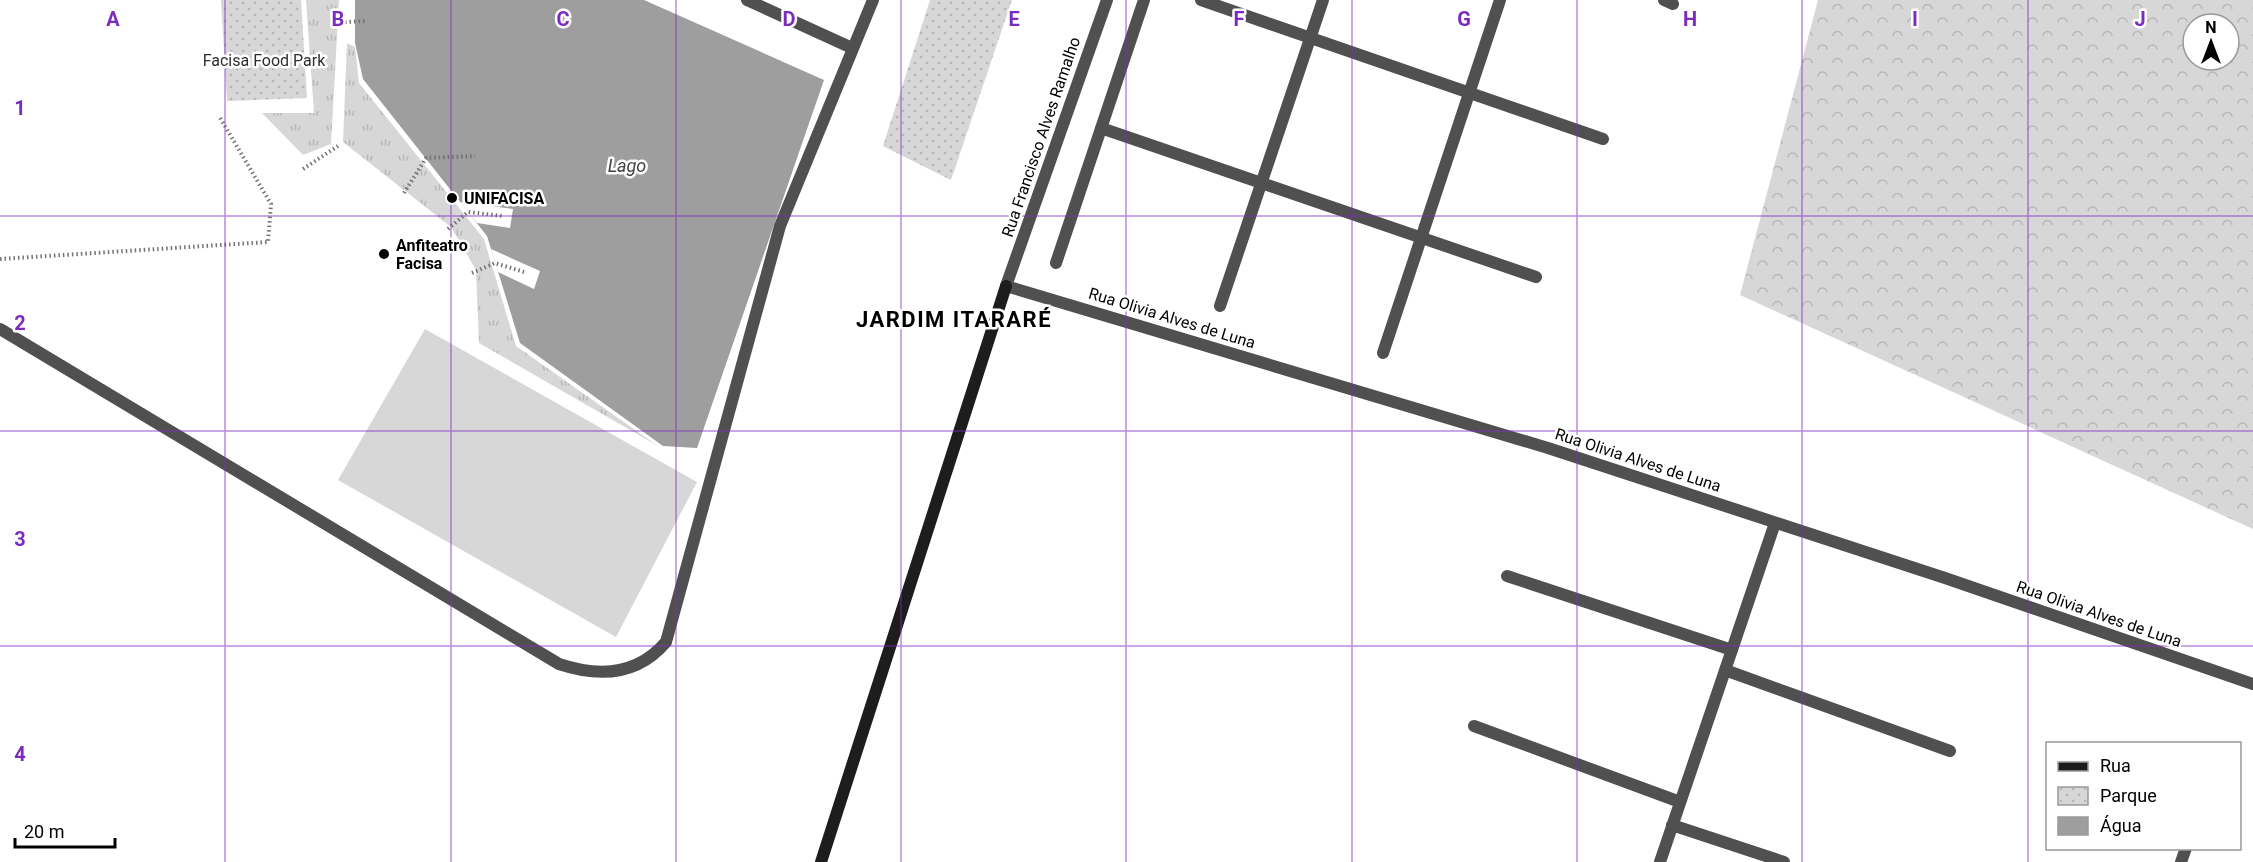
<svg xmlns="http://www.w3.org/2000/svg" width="2253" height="862" font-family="Roboto,sans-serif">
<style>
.grass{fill:url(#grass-tufts)}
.forest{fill:url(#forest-crowns);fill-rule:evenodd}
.park{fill:url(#park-dots)}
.pitch{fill:#d7d7d7}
.water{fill:#9e9e9e}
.pier{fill:#fff}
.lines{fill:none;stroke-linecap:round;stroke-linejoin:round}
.path{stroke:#727272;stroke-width:4;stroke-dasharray:1.5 3;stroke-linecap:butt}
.lane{stroke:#505050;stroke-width:12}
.street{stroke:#505050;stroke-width:12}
.secondary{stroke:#1d1d1d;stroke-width:12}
.grid{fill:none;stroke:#7b2cbf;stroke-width:1.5;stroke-opacity:0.55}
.poi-dot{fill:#000;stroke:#fff;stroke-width:2}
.labels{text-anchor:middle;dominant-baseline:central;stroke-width:5;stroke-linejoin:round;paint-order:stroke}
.park-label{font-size:16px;fill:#2e2e2e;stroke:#fff}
.street-label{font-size:16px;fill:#000;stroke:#fff}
.poi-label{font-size:16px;font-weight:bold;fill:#000;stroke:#fff;text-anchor:start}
.water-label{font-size:18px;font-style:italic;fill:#3f3f3f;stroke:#fff}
.district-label{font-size:22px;font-weight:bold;letter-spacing:1.5px;fill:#000;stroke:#fff}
.grid-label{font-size:20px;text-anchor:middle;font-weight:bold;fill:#7b2cbf;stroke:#fff;stroke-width:5;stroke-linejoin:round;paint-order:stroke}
</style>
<defs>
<pattern id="grass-tufts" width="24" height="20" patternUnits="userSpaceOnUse" patternTransform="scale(1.5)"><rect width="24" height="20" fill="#d7d7d7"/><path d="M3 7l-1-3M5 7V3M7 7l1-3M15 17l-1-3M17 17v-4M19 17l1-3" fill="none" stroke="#b7b7b7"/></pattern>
<pattern id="forest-crowns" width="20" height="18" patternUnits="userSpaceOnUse" patternTransform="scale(1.5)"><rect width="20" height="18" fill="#d7d7d7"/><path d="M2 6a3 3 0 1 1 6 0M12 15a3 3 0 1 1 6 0" fill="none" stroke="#b7b7b7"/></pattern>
<pattern id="park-dots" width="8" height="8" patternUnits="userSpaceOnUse" patternTransform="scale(1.5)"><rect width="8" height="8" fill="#d7d7d7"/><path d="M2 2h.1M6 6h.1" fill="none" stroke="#b7b7b7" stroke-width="1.8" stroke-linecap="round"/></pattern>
</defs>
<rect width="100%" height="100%" fill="#fff"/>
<path class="grass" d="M306,0H339L331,144L303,155L262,113H314Z
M347,43L355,47L359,83L484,239L516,346L658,446L479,343L476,270L451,227L343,142Z"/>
<path class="forest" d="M1818,0H2253V529L1740,295ZM2193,24H2229V60H2193Z"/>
<path class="park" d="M221,0H301L307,98L227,101Z
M930,0H1012L951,180L883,146Z"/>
<path class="pitch" d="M425,329L697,482L616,637L338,480Z"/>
<path class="water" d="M355,0H644L824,80L697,448L663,446L520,343L487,236L363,79L355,43Z"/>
<path class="pier" d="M460,202L513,209L510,228L477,223Z
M491,249L540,271L534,289L498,272Z"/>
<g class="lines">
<path class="path" d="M345,22L366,21
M303,169L338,146
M404,193L426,158L475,156
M448,229L468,212L503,216
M0,259L268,242L271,204L219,116
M472,273L495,263L524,272"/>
<path class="lane" d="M747,0L852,48
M0,329L559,664C598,677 637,676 666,642L780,226L873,0"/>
<path class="street" d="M1107,0L1006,286L1548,448L1945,578L2253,684
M1201,0L1603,139
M1664,0L1673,4
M1101,128L1536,277
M1056,263L1144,0
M1220,306L1323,0
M1383,353L1500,0
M1507,576L1732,650
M1725,670L1950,751
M1474,726L1680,802
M1672,825L1784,862
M1660,862L1775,523
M2181,862L2186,848"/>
<path class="secondary" d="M821,862L1006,286"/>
</g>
<path class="grid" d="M225,0V862M451,0V862M676,0V862M901,0V862M1126,0V862M1352,0V862M1577,0V862M1802,0V862M2028,0V862M0,216H2253M0,431H2253M0,646H2253"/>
<g class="poi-dot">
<circle cx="452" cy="198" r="6"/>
<circle cx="384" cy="254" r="6"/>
</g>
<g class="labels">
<g class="park-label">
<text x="264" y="60">Facisa Food Park</text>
</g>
<g class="street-label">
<text transform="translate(1041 137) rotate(-71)">Rua Francisco Alves Ramalho</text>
<text transform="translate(1172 318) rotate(17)">Rua Olivia Alves de Luna</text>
<text transform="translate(1638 460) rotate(18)">Rua Olivia Alves de Luna</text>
<text transform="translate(2099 614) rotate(19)">Rua Olivia Alves de Luna</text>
</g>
<g class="poi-label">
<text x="464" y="198">UNIFACISA</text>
<text x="396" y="245">Anfiteatro<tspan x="396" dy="18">Facisa</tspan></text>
</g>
<g class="water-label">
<text x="627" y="165">Lago</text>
</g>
<g class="district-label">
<text x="954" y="319">JARDIM ITARARÉ</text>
</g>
</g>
<g class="grid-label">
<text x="113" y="26">A</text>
<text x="338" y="26">B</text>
<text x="563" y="26">C</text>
<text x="789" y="26">D</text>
<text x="1014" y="26">E</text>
<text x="1239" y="26">F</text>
<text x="1464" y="26">G</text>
<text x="1690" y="26">H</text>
<text x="1915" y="26">I</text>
<text x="2140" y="26">J</text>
<text x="20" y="115">1</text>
<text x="20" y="330">2</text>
<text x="20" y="546">3</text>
<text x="20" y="761">4</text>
</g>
<rect x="2046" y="742" width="195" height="108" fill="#ffffff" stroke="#999999" stroke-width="1.5"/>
<rect x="2058" y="762" width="30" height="9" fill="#1d1d1d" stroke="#999999" stroke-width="1.5"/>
<text x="2100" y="772" font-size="18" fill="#000000">Rua</text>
<rect x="2058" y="787" width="30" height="18" fill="url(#park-dots)" stroke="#999999" stroke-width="1.5"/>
<text x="2100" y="802" font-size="18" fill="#000000">Parque</text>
<rect x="2058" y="817" width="30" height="18" fill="#9e9e9e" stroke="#999999" stroke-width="1.5"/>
<text x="2100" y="832" font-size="18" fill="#000000">Água</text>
<g transform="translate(2211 42)"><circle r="28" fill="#ffffff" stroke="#999999" stroke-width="1.5"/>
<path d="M0-4.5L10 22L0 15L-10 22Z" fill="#000000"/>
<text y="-9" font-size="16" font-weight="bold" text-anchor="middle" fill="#000000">N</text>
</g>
<path d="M15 838v9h100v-9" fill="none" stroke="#000000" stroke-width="3"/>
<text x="24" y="838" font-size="18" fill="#000000" stroke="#ffffff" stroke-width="4.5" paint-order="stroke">20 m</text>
</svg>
